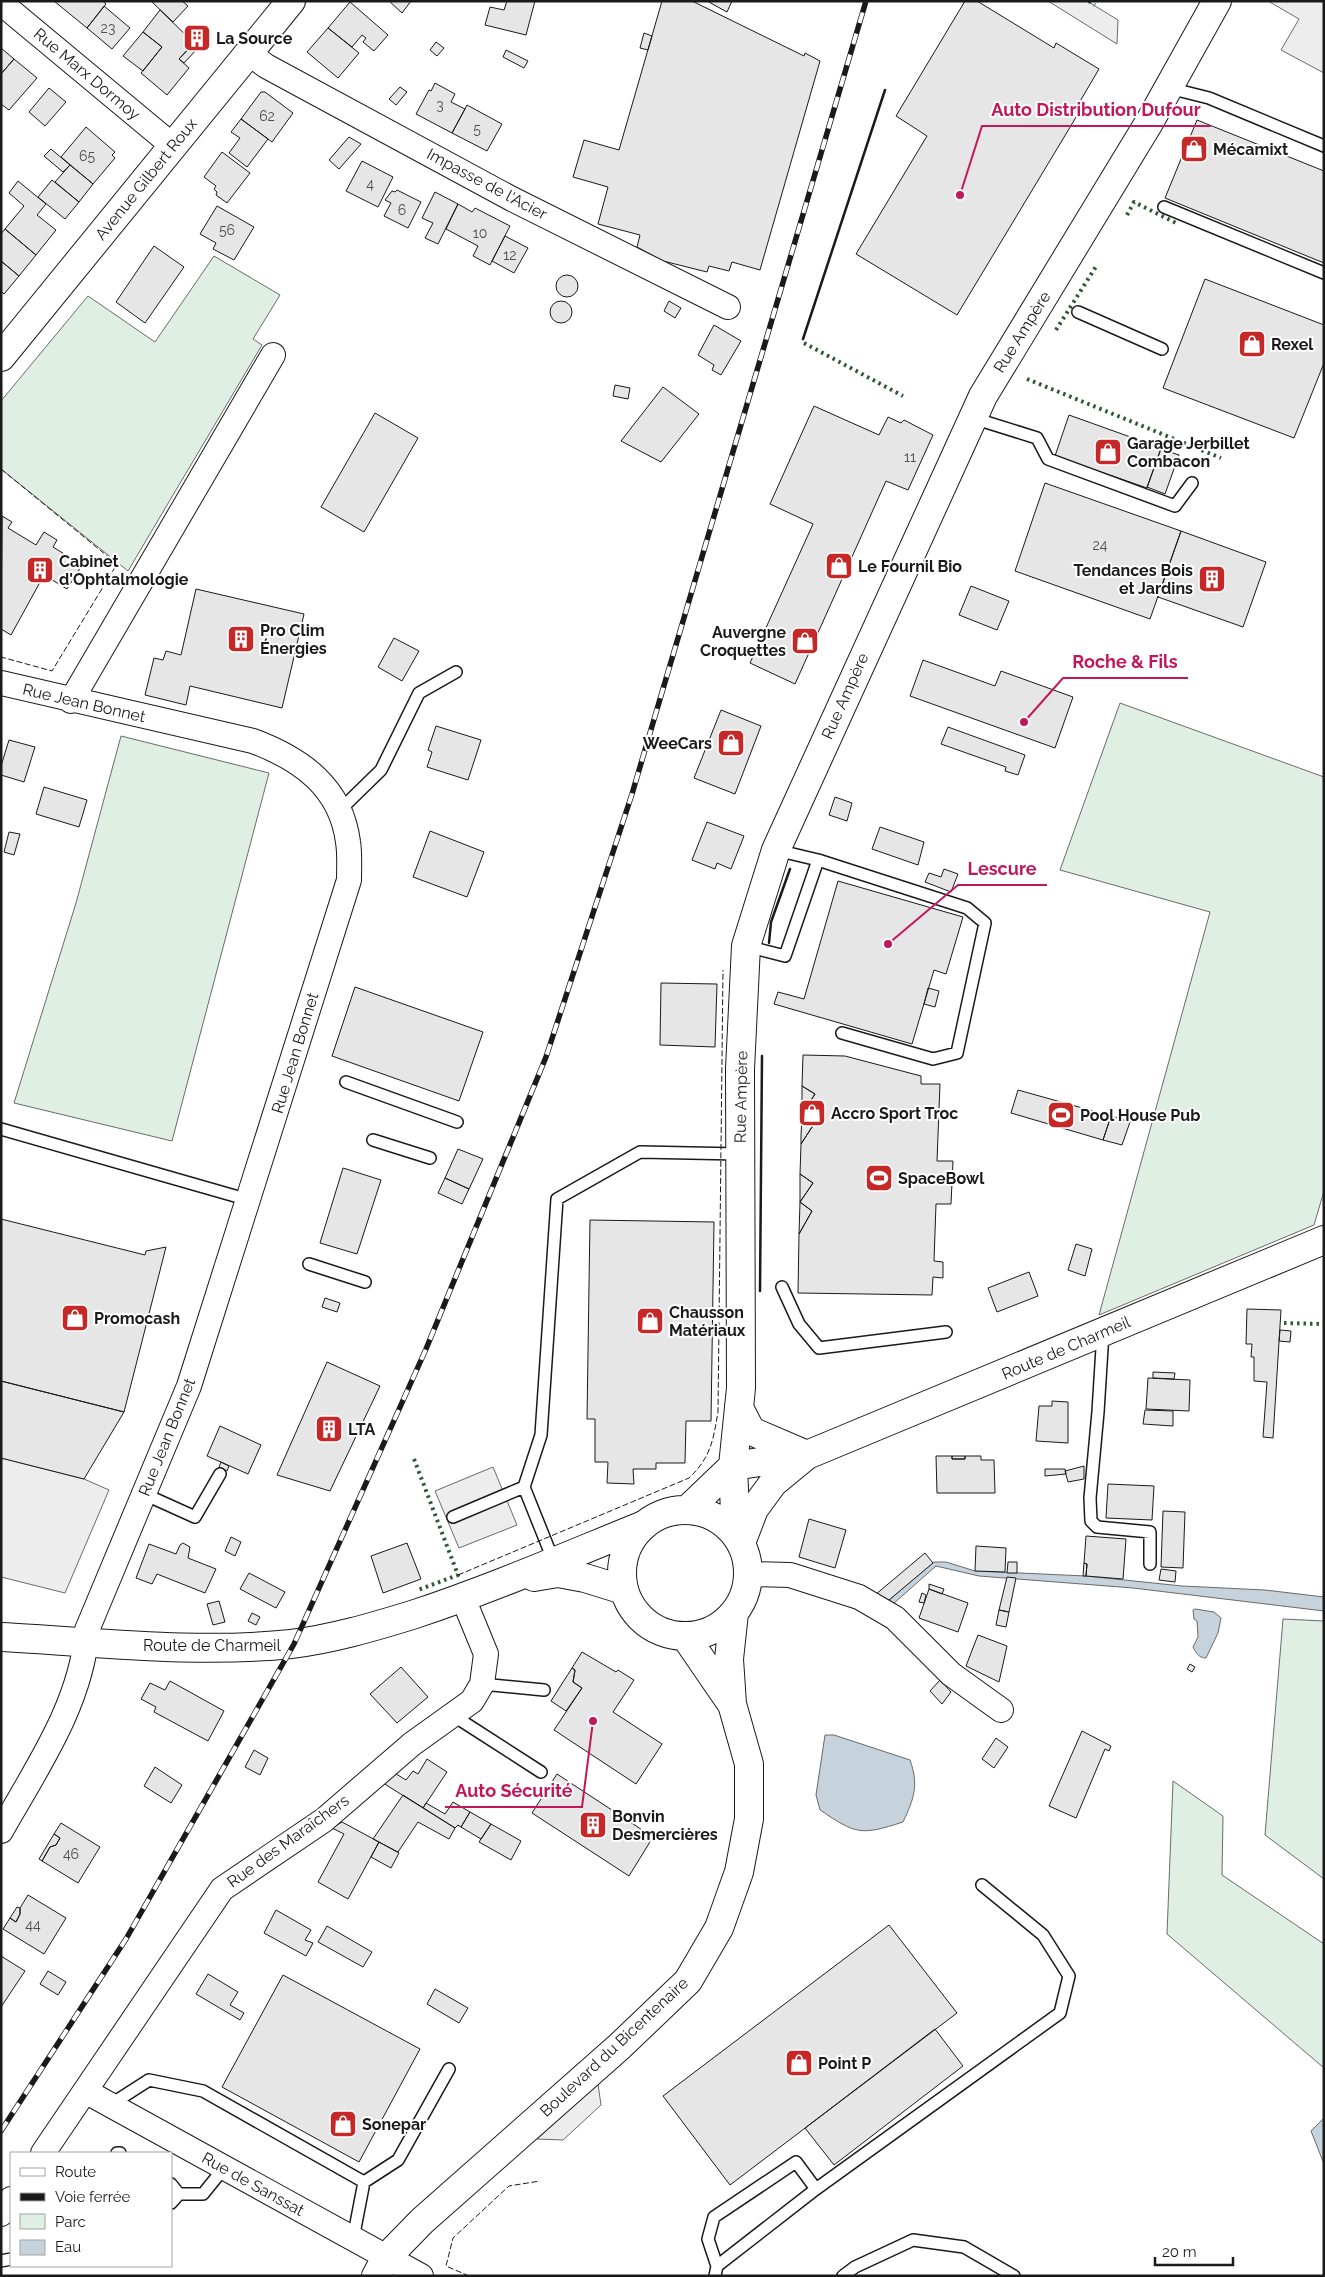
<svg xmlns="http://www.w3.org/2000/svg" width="1325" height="2277" font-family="Raleway,sans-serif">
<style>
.green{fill:#e0efe3;stroke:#6a6a6a}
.parking{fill:#ededed;stroke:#6a6a6a}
.water{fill:#c6d2dc;stroke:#6a6a6a}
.building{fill:#e6e6e6;stroke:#1a1a1a}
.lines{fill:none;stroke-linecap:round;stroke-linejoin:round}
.lane-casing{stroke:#1a1a1a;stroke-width:14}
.street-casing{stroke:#1a1a1a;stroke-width:26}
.secondary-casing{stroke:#1a1a1a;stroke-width:30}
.primary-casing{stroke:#1a1a1a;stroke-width:30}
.lane{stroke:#fff;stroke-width:11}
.street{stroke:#fff;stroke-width:24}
.secondary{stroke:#fff;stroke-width:28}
.primary{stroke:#fff;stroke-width:28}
.rail-casing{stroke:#1a1a1a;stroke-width:5.5}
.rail{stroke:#fff;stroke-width:4;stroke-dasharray:11;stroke-linecap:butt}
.hedge{stroke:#2b5a34;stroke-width:4;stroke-dasharray:2.5 4;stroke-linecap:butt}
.fence{stroke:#1a1a1a;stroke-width:1;stroke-dasharray:6 2.5;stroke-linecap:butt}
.wall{stroke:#1a1a1a;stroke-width:2.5}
.labels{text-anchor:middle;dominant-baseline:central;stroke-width:4;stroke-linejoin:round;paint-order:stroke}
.number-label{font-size:14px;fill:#4d4d4d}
.poi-label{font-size:16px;font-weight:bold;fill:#1a1a1a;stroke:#fff;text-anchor:start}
.street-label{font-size:16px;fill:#1a1a1a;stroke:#fff}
.leader{fill:none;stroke:#c2185b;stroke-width:2}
.callout-dot{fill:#c2185b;stroke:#fff;stroke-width:2}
.callout-label{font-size:18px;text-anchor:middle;font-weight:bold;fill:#c2185b;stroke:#fff;stroke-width:4;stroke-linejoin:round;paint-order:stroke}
</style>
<rect width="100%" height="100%" fill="#fff"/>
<path class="green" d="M214,256L280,295L253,339L262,345L128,571L1,469V401L88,296L155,342Z
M1120,703L1324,777V1191L1314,1225L1099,1315L1210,912L1060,870Z
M121,736L269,773L172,1141L14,1103L76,903Z
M1283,1619L1324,1621V1879L1265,1835Z
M1173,1781L1223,1816L1222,1875L1324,1944V2068L1167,1934Z"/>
<path class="parking" d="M1048,1H1087L1118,20L1117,44Z
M1268,1H1324V73L1281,50L1299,19Z
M1,1458L84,1479L109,1490L65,1593L1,1577Z
M493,1467L517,1525L459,1548L435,1491Z
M598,2084L601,2105L563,2140L537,2139Z"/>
<path class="water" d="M934,1562H946L975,1571L1086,1576L1182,1586L1265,1590L1324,1597V1611L1133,1588L979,1576L936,1566L893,1604L889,1600Z
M1195,1609L1214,1612L1221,1618L1218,1633L1206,1658C1199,1658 1196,1653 1193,1647L1198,1637L1197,1621L1194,1619L1193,1610Z
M825,1735H834L910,1760C919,1785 914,1799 903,1822C860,1836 856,1834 820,1810L816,1795Z
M1324,2118V2164L1311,2131Z"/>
<path class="building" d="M54,1H103L106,4L87,28Z
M151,1H182L188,6L173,22Z
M389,1H411L402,13Z
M507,1H535L526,35L485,25L490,7L504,10Z
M662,1H692L804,56L805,53L820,61L760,270L732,262L729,271L709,266L707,272L663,261L637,247L640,235L598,224L608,187L573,177L584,140L619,150Z
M707,1H732L727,12Z
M965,1H977L1054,48L1056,43L1099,69L1079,103L1084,104L957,315L856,254L927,136L896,116Z
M350,2L388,35L374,51L363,42L366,38L362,35L352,47L328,28Z
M104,6L130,28L112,49L87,28Z
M160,10L194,43L179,59L189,68L167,95L141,73L162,47L143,32Z
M196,27L207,38L198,48L187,37Z
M328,28L359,53L338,78L307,52Z
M143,32L162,47L143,71L123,56Z
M644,33L652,36L648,50L640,48Z
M436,42L444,48L437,56L430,50Z
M194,43L198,48L184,63L179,59Z
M1,48L14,59L1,74Z
M506,50L528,61L524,68L503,57Z
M14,59L37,78L9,110L1,104V74Z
M435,83L455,94L451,102L465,109L452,133L416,114L429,90L431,91Z
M400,87L407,92L396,105L389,99Z
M49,88L66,102L45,126L29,112Z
M261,92H265L293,113L272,142L241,119Z
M467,105L502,124L487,151L452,133Z
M241,119L268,139L247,167L229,153L240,138L231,132Z
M1197,120L1324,171V263L1165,198Z
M86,127L115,152L112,155L115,158L93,184L61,157Z
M349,137L361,144L339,169L329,160Z
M51,149L70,165L63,172L44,156Z
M222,152L250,173L227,203L216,195L217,192L214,189L216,186L204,177Z
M362,161L393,177L378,207L346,191Z
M70,165L93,184L79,202L55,182Z
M52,180L79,202L65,219L38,197Z
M18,181L46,204L37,215L56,230L36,255L5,229L24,206L9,193Z
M397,190L421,202L408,228L384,216L391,203L385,200L392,191L395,192Z
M435,192L458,204L438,244L425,238L433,223L422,218Z
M458,204L472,212L475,208L510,226L490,265L473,256L478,246L446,229Z
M217,206L254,227L234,260L213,249L216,243L200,234Z
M5,229L36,255L19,276L1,261V234Z
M505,236L528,248L514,273L492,261Z
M154,246L184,267L145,323L116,302Z
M1,261L19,276L4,294L1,291Z
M556 286a11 11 0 1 1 22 0a11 11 0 1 1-22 0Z
M1205,279L1324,325V363L1294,438L1163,388Z
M550 312a11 11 0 1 1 22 0a11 11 0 1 1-22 0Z
M669,301L681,308L675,318L664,311Z
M714,325L741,341L721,375L712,370L714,365L698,355Z
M615,385L630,388L628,399L613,396Z
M663,387L699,414L661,462L621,441Z
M814,406L879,435L888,417L901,423L904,420L933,435L908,490L886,481L795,684L750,663L813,524L770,504Z
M375,413L418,438L364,532L321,507Z
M1069,415L1161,448L1147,488L1055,456Z
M1161,449L1179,455L1165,494L1147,487Z
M1045,483L1181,531L1150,619L1015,571Z
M2,516L12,522L8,528L36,545L44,532L57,540L53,547L82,565L67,589L44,575L11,635L1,629Z
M1181,531L1266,562L1243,627L1158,597Z
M971,586L1009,601L997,630L959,615Z
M196,589L304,614L282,708L190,686L186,705L145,695L154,658L163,660L166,651L181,655Z
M394,638L419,651L402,681L378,667Z
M923,660L995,686L1001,671L1073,697L1055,748L910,696Z
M721,710L761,726L735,794L694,778Z
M436,726L481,740L468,780L427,767L432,752L428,750Z
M948,727L1025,755L1018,775L1005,771L1006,767L941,744Z
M9,740L35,747L24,782L1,775V766Z
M44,787L87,800L79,827L36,814Z
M835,797L852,803L847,821L829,815Z
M707,822L744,836L731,869L717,863L715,869L692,860Z
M880,827L924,842L918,865L872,849Z
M430,831L484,852L467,897L413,877Z
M9,832L20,834L14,855L4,852Z
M944,869L958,874L951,892L925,882L929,873L941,877Z
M838,881L963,917L946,974L934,970L912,1044L774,1004L778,992L804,999Z
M661,983L717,984L715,1047L660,1045Z
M355,987L483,1032L459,1101L332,1056Z
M928,988L939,991L935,1007L924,1004Z
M803,1055L845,1056L921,1076V1084H940L937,1161H953L951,1204H936L934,1261L943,1262V1278L933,1277L932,1295L798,1293L799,1234L812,1211L800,1202L813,1183L800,1174L801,1144L814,1124L802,1115L815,1094L802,1086Z
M802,1086L815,1094L802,1114Z
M1018,1090L1111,1116L1103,1140L1011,1113Z
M802,1115L814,1124L801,1144V1136Z
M1111,1116L1130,1122L1122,1145L1103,1140Z
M458,1149L483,1159L469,1189L445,1178Z
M343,1168L381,1180L357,1254L320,1243Z
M800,1174L813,1183L800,1202Z
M445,1178L469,1189L462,1204L438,1193Z
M800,1202L812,1211L799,1234Z
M1,1219L145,1255L146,1251L166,1247L124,1412L1,1381Z
M590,1220L714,1222L711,1421H686L685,1463H656V1469H633L634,1484L607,1483L608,1462H595V1419H587Z
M1076,1244L1092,1249L1085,1276L1068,1270Z
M1029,1272L1038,1296L997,1312L988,1288Z
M325,1298L340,1303L337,1312L322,1307Z
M1247,1309L1281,1310L1273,1438L1263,1437L1267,1382L1254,1381V1357H1251L1252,1344H1246Z
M1280,1330L1291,1331L1290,1342L1279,1341Z
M327,1362L380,1386L330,1491L277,1475Z
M1153,1372L1175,1373L1174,1379L1153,1378Z
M1148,1378L1190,1380L1189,1411L1146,1409Z
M1,1381L124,1412L84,1479L1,1458Z
M1052,1401L1068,1402V1443L1036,1441L1039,1406H1052Z
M1145,1410L1173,1411V1426L1143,1424Z
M220,1426L261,1445L248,1474L207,1456Z
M936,1456H952V1459H965V1456H981V1460H994L995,1493H937Z
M952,1456H965V1459H952Z
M221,1462L229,1466L227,1471L219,1467Z
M1084,1466V1479L1068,1482L1065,1471Z
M1045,1469H1065L1066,1474L1045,1476Z
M1108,1484L1154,1486L1152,1520L1106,1518Z
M1163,1511L1185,1512L1183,1568L1161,1567Z
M809,1519L846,1530L835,1568L799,1557Z
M1086,1536L1126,1539L1123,1579L1086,1576L1087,1564L1084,1563Z
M231,1537L241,1542L235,1556L225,1551Z
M183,1543L190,1547L188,1558L216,1569L205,1593L157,1574L152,1584L136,1578L149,1544L176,1554L180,1545Z
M407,1543L421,1579L383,1593L371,1556Z
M976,1546L1006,1548L1005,1572L975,1571Z
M925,1553L933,1563L889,1600L875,1595Z
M1008,1562H1017V1573H1007Z
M1084,1563L1087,1564L1086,1576H1083Z
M1161,1569L1176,1571L1175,1582L1159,1580Z
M249,1573L285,1592L276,1608L240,1589Z
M1007,1577L1016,1578L1009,1612L999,1610Z
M929,1584L944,1589L942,1594L929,1589Z
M929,1589L968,1603L958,1632L919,1618Z
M922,1593L926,1595L924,1603L919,1602Z
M219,1601L225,1622L213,1625L207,1604Z
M999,1610L1009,1612L1006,1627L996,1625Z
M252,1613L260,1617L256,1625L248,1621Z
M978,1635L1007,1646L999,1682L966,1666Z
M582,1652L616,1672L618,1670L634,1680L613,1712L662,1744L636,1784L554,1730L582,1688L573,1682L575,1670L572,1668Z
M1190,1664L1195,1667L1192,1672L1187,1669Z
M401,1667L428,1697L397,1723L370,1694Z
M572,1668L575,1670L573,1682L582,1688L566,1711L551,1701Z
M940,1680L951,1692L942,1704L930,1691Z
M170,1681L224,1711L208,1741L154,1712L156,1707L141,1699L150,1683L165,1690Z
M1082,1731L1111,1746L1109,1751L1105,1749L1076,1818L1049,1806Z
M996,1738L1008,1747L994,1768L982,1759Z
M254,1750L268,1758L260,1775L245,1767Z
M427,1759L447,1772L423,1808L383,1783L393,1772L406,1780L413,1771L418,1774Z
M155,1767L182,1785L171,1803L144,1786Z
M557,1774L653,1837L629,1876L532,1813Z
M403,1795L455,1828L449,1839L418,1822L398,1852L373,1839Z
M453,1802L470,1812L461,1827L458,1825L455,1828L423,1808L426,1803L445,1814Z
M470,1812L491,1824L481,1839L461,1827Z
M342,1822L379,1842L348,1899L318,1882L344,1834L332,1828Z
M61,1823L100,1847L78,1883L42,1861L50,1847L56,1845L60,1838L54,1834Z
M491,1824L521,1841L511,1860L479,1842Z
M54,1834L60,1838L56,1845L50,1847L42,1861L39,1859Z
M379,1842L399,1853L391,1868L371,1857Z
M28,1895L66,1918L44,1954L3,1929L10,1918L16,1922L20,1914V1908Z
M17,1907L20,1908V1914L16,1922L10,1918Z
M276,1910L311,1930L305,1940L313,1943L306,1956L264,1933Z
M889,1925L957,2013L730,2185L663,2096Z
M327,1926L372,1952L363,1967L318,1942Z
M1,1956L25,1971L1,2007Z
M48,1971L66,1982L58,1995L40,1984Z
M208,1974L238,1992L230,2005L244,2013L240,2020L196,1994Z
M283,1975L420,2049L359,2162L222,2087Z
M435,1989L468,2008L459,2023L427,2004Z
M935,2029L963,2066L834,2165L805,2128Z"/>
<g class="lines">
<g class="lane-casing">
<path id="lane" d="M1169,88L1209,98L1324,146
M1164,207L1324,273
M1078,312L1162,349
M973,418L1037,438L1048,459L1175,506L1192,483
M340,810L381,770L419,693L456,672
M776,850L818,860
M746,946L785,956L818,860L967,908L985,923L957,1053L933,1059L842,1033
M346,1082L457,1122
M1,1129L249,1200
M373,1140L430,1158
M309,1264L365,1282
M782,1287L799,1324L819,1348L946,1332
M1103,1332L1098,1412L1090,1498L1091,1521L1097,1527L1150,1532V1564
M144,1494L195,1517L220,1474
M453,1517L524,1487
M554,1562L524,1487L541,1435L557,1199L640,1152L740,1154
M482,1684L544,1690
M454,1716L541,1772
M110,2105L149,2080L203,2091L364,2182L398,2160L449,2069
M117,2153H120
M171,2184L179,2194
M816,2189L1060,2013L1069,1976L1043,1935L982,1885
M171,2203L179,2194H203L224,2168
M353,2239L364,2182
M1,2261L11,2259
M715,2276L717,2266L708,2239L714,2217L796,2162L816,2189L717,2266
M843,2276L855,2267L913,2240L964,2247L1014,2276"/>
</g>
<g class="street-casing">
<path id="street" d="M1,3L173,146
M249,53L266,66L512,199L728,307
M1,683L253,741C301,759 341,787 348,842C350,854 349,868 349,880L189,1386L87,1630C82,1703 36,1769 1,1831
M71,701L273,355
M748,1574L790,1575L859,1597L895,1618L951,1674L1001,1710
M85,2091L421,2276
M43,2153L222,1889L324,1820L412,1744L472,1701L482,1684L486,1654L463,1598
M1,2214L11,2199"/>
</g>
<g class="secondary-casing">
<path id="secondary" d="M1,357L291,1
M739,1408L751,1431L807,1455
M733,1466L807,1455L1324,1240
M741,1543L754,1509L773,1483L807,1455
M534,1577L558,1573L585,1578L624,1590
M1,1637C98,1642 195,1654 291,1644C332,1639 373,1627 412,1615C491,1589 567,1556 644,1525"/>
</g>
<g class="primary-casing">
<path id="primary" d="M687,1510L733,1466
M622 1573a63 63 0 1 1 126 0a63 63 0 1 1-126 0Z
M736,1535L733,1466L741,1388L740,1069L746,946L776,850L983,396L1150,121L1217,1
M685,1636L731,1703
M376,2276L386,2258L422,2221L620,2046L688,1981L719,1928L739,1872L749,1819V1764L732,1704L729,1659L734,1613"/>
</g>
<use href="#lane" class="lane"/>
<use href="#street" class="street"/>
<use href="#secondary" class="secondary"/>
<use href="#primary" class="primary"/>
<g class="rail-casing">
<path id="rail" d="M1,2131L126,1939L294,1644L426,1349L546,1057L632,794L866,1"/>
</g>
<use href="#rail" class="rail"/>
<path class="hedge" d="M1089,1L1095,5
M1127,215L1134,202L1178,224
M1056,330L1097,265
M804,343L903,396
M1027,379L1221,458
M1284,1323L1324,1324
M414,1459L458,1575L418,1590"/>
<path class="fence" d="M1,469L117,564L52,671L1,657
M458,1575L689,1478C711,1457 713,1441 718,1412L723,970
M469,2276L446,2266L453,2238L509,2186L540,2181"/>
<path class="wall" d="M803,339L885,90
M769,943L771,922L790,869
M760,1291L762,1056"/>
</g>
<defs>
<g id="building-square" transform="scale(1.4375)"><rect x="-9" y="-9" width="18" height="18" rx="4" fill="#c62828" stroke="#fff"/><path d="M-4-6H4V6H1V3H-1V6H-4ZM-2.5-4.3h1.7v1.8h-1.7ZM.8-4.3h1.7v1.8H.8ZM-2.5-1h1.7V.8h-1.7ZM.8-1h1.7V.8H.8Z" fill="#fff"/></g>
<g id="shop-square" transform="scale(1.4375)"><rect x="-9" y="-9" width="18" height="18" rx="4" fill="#c62828" stroke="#fff"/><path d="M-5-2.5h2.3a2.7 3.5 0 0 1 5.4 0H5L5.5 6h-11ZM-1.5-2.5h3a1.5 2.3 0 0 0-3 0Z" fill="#fff"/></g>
<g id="stadium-square" transform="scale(1.4375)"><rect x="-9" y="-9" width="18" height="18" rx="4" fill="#c62828" stroke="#fff"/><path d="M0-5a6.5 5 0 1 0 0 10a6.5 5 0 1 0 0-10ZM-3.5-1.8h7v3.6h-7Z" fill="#fff"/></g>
</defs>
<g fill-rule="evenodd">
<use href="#building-square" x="197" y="38"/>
<use href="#shop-square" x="1194" y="149"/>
<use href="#shop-square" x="1252" y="344"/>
<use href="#shop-square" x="1108" y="452"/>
<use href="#shop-square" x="839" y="566"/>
<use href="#building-square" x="40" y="570"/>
<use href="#building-square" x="1212" y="579"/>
<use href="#building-square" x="241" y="639"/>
<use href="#shop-square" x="805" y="641"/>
<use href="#shop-square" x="731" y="743"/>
<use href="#shop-square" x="812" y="1113"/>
<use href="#stadium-square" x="1061" y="1115"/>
<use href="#stadium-square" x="879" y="1178"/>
<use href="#shop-square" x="75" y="1318"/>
<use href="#shop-square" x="650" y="1321"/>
<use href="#building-square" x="329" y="1429"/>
<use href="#building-square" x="593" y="1825"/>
<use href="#shop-square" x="799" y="2063"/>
<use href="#shop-square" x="343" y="2124"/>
</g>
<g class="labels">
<g class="number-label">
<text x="108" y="28">23</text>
<text x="440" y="105">3</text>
<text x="267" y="116">62</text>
<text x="477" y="129">5</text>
<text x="87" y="156">65</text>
<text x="370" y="184">4</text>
<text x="402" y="210">6</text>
<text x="227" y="230">56</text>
<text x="480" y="233">10</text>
<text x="510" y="255">12</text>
<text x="910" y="457">11</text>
<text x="1100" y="545">24</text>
<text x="71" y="1854">46</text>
<text x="33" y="1925">44</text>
</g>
<g class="poi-label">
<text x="216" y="38">La Source</text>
<text x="1213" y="149">Mécamixt</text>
<text x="1271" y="344">Rexel</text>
<text x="1127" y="443">Garage Jerbillet<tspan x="1127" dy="18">Combacon</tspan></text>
<text x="59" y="561">Cabinet<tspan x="59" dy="18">d'Ophtalmologie</tspan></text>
<text x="858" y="566">Le Fournil Bio</text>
<text x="1193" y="570" text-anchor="end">Tendances Bois<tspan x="1193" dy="18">et Jardins</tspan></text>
<text x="260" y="630">Pro Clim<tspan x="260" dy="18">Énergies</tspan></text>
<text x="786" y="632" text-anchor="end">Auvergne<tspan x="786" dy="18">Croquettes</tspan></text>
<text x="712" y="743" text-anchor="end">WeeCars</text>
<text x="831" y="1113">Accro Sport Troc</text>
<text x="1080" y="1115">Pool House Pub</text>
<text x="898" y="1178">SpaceBowl</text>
<text x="669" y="1312">Chausson<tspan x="669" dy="18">Matériaux</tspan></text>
<text x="94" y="1318">Promocash</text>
<text x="348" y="1429">LTA</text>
<text x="612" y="1816">Bonvin<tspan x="612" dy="18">Desmercières</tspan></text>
<text x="818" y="2063">Point P</text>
<text x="362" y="2124">Sonepar</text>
</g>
<g class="street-label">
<text transform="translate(87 74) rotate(40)">Rue Marx Dormoy</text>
<text transform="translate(146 179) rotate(-51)">Avenue Gilbert Roux</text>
<text transform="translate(487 184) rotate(28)">Impasse de l'Acier</text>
<text transform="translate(1022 332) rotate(-58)">Rue Ampère</text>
<text transform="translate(845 696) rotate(-66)">Rue Ampère</text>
<text transform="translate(84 703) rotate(13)">Rue Jean Bonnet</text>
<text transform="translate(295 1053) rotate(-73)">Rue Jean Bonnet</text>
<text transform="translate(741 1097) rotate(-89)">Rue Ampère</text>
<text transform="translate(1066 1348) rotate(-23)">Route de Charmeil</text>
<text transform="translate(167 1437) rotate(-68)">Rue Jean Bonnet</text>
<text x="212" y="1645">Route de Charmeil</text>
<text transform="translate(288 1841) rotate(-36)">Rue des Maraîchers</text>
<text transform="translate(614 2047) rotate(-43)">Boulevard du Bicentenaire</text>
<text transform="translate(253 2184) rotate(29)">Rue de Sanssat</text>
</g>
</g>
<path class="leader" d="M960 195L982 126H1211M1024 722L1063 678H1188M888 944L958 885H1047M593 1721L582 1807H445"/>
<g class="callout-dot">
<circle cx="960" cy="195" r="5"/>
<circle cx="1024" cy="722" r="5"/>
<circle cx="888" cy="944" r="5"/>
<circle cx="593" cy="1721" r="5"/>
</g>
<g class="callout-label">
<text x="1096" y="116">Auto Distribution Dufour</text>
<text x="1125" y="668">Roche &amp; Fils</text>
<text x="1002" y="875">Lescure</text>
<text x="514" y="1797">Auto Sécurité</text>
</g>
<rect width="1325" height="2277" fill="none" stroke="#1a1a1a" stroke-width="5"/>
<rect x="10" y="2152" width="162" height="115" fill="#ffffff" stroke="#a3a3a3"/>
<rect x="20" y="2168" width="25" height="8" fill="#ffffff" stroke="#a3a3a3"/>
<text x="55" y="2177" font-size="15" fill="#1a1a1a">Route</text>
<rect x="20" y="2193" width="25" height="8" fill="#1a1a1a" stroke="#a3a3a3"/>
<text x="55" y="2202" font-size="15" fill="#1a1a1a">Voie ferrée</text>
<rect x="20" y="2214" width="25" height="15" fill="#e0efe3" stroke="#a3a3a3"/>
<text x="55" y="2227" font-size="15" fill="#1a1a1a">Parc</text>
<rect x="20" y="2240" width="25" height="15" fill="#c6d2dc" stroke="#a3a3a3"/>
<text x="55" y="2252" font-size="15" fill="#1a1a1a">Eau</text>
<path d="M1155 2257v8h78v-8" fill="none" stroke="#1a1a1a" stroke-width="2.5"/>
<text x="1162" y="2257" font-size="15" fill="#1a1a1a" stroke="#ffffff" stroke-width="4" paint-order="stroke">20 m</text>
</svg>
